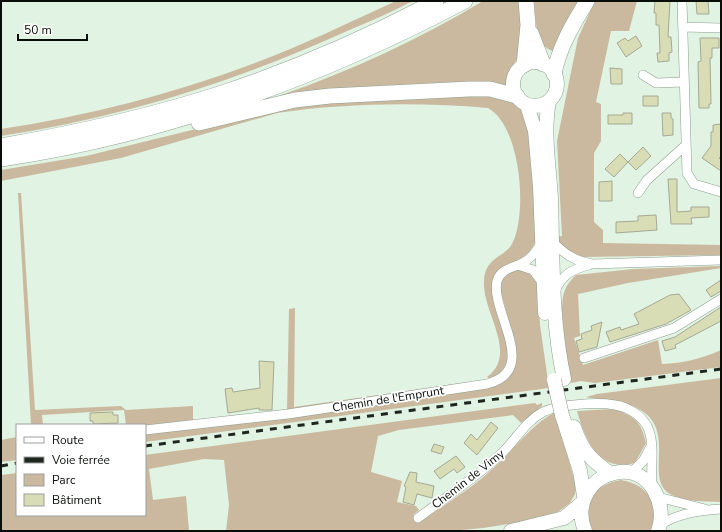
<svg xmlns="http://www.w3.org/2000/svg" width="722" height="532" font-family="'Nunito Sans',sans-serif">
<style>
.green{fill:#cab99f}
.building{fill:#d8ddb5;stroke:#a6a894}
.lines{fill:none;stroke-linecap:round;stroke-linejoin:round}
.minor-casing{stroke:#8d9e8e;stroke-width:10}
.primary-casing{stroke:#8d9e8e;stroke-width:15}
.trunk-casing{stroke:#8d9e8e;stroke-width:16}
.minor{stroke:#fff;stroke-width:9}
.primary{stroke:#fff;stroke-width:14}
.trunk{stroke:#fff;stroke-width:15}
.rail{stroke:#1f251f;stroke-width:3;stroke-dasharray:7 7;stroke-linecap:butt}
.primary-bridge-casing{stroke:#8d9e8e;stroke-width:15;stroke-linecap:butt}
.primary-bridge{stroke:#fff;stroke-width:14}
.labels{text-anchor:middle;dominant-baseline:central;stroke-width:3.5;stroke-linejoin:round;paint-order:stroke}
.street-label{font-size:12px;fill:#090e09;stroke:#fff}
</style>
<rect width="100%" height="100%" fill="#e1f3e2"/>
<path class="green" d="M396,1H413C392,12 369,22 347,31C237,81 121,118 1,136V129C88,116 173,94 255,63C303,45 350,22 396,1Z
M483,1H519L523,31L522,52L509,71L507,83L504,86L282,100L281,95C351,71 420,39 483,1Z
M534,1H583L553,51C534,46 536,17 534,1Z
M595,1H637L629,31H611L596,102L601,104V141L594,153V222L603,230V243L721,245V255L584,257C571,255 561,250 557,237L562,236L557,141L578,38Z
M497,95L506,98L515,104L526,116L533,158L536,240C530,257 513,263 498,273L509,352C507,366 503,371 492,380L487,377C519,353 482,313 484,281C485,257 505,257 512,244C528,214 521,126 488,108C421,102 344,103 277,113L121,158L1,181V170L86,156L294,105Z
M18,193H21L35,410L121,406L126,410L193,406V422L145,428V425H126L124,410L42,415L43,425H31Z
M721,266V268L628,283L578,294L580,336L574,338L583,365L658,340L662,364C684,363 701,359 721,350V367L595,383L581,381L571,383C567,362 557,309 565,290C567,284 571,280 576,275L633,269Z
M514,270H529L537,278L540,325L549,388L145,442V433L497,385C527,369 510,329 504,303C502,296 499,288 501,281C502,275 509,272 514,270Z
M295,308L294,407L469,382V385L287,411L289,309Z
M721,378V502C705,501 684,502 670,494C644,479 676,433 642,411C625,399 606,401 586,397L597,394Z
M535,403L537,405L542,403V406L521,423L513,415L399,430L378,436L371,472L402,481L397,502L416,506L419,510L413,515L419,523C442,506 468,491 489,472C512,453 528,427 555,412L576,486L575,494L570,503L555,514L522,522L483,528L449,531H226L229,505L224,460L204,459L149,469L153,500L186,496L189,531H1V475L17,473V515H145V455Z
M613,409C635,416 641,421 646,443L635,463C598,473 585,439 577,411Z
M17,437V460L1,462V440Z
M621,480C647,484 663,505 650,531H592C579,505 594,484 621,480Z"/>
<path class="building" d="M655,1H670L668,37H671L672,52L669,53V61L658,62L657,53H660L659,25H656V13H654Z
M696,1H708L709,14H697Z
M636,36L642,46L626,57L617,43L625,38L628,41Z
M700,38H719V48H712V58H710L711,104H709V108H699L698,62L701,61Z
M610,68L622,69V84H611Z
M643,96H658V106H643Z
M623,113H632V124H608V115H623Z
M662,113H671V118L673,119V135L663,136Z
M721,124V156L719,158L721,160V171L702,158L711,146V132H713V125Z
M643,147L651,156L636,170L628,162Z
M620,154L628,162L614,177L605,169Z
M668,179H677V212L691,211V207H709V217L691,218L692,224H671Z
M612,181V201H599V182Z
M656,215L657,230L616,233V222L638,221V216Z
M721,280V291L711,297L706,290Z
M679,294L691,310L666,324L610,342L606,332L620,327L621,330L639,324L634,314L670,295Z
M721,307V321L679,343L675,345L676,348L665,351L662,341L675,337Z
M602,322L597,347L579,352L576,341L582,339L581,334L592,330L591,326Z
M259,361L274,362L272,410H259V408L228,413L225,389L232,388L233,392L260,388Z
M113,412V415H118V423L93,424V421H90V413Z
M491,422L498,428L477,455L464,443L471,434L477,440Z
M434,444L444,447L441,454L431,451Z
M456,456L465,467L457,473L454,469L440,479L434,471Z
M410,472L417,473L416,482L434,486L432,498L417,494L414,505L403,502L406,487L404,486Z"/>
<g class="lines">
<g class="minor-casing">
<path id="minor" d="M682,1L687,173L694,184L721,192
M683,27L721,28
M643,75L656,83L684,82
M638,193L647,180L686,145
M552,241C564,254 575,261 592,264L721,260
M518,265L533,270L542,282
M555,291C562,275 572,269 589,265
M584,358L674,328L721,299
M145,430L288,414L487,384C541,370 490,312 497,281C501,267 516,268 526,261C533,256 538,249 542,242
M631,473L643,461L651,446
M658,497L705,509
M418,518C446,497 477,477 502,453C516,439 526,421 543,412C559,404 598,402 615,405C628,407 641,415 647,426C656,444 650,468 652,487
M660,525C678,513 700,510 721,509"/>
</g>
<g class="primary-casing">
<path id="primary" d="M513 84a22 22 0 1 1 44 0a22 22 0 1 1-44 0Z
M549,101C543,133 549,165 551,198C553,259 551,319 564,379
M527,105L535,131L540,187L545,313
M562,415L580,471L584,496
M574,427C582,451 591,460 611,474
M511,531L564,518L582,503
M585,531C574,504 590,475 620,472C651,469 668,506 658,531"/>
</g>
<g class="trunk-casing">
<path id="trunk" d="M531,33L543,64
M524,65L528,25L526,1
M554,74C559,47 573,24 587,1
M199,123L295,100L330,96L469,89H490L517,96
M1,146C75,133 148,117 219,94C292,70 368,37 436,1
M1,159C165,135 319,78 465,1"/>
</g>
<use href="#minor" class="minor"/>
<use href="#primary" class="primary"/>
<use href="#trunk" class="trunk"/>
<path class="rail" d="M145,446L721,369
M1,466L17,463"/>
<g class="primary-bridge-casing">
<path id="primary-bridge" d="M554,380L562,415"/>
</g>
<use href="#primary-bridge" class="primary-bridge"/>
</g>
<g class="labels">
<g class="street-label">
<text transform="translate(388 399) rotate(-9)">Chemin de l'Emprunt</text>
<text transform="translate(468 479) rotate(-38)">Chemin de Vimy</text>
</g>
</g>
<rect width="722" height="532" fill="none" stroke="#090e09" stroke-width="4"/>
<rect x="16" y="424" width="130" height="92" fill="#ffffff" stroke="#9d9f9d"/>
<rect x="24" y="437" width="20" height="6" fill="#ffffff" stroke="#9d9f9d"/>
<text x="52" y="444" font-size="12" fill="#090e09">Route</text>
<rect x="24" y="457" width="20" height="6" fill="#1f251f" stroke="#9d9f9d"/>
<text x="52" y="464" font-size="12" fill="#090e09">Voie ferrée</text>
<rect x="24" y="474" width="20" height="12" fill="#cab99f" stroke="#9d9f9d"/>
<text x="52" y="484" font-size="12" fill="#090e09">Parc</text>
<rect x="24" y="494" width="20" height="12" fill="#d8ddb5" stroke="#9d9f9d"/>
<text x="52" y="504" font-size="12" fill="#090e09">Bâtiment</text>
<path d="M18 34v6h69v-6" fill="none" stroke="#090e09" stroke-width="2"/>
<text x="24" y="34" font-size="12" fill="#090e09" stroke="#ffffff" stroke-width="3" paint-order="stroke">50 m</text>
</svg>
